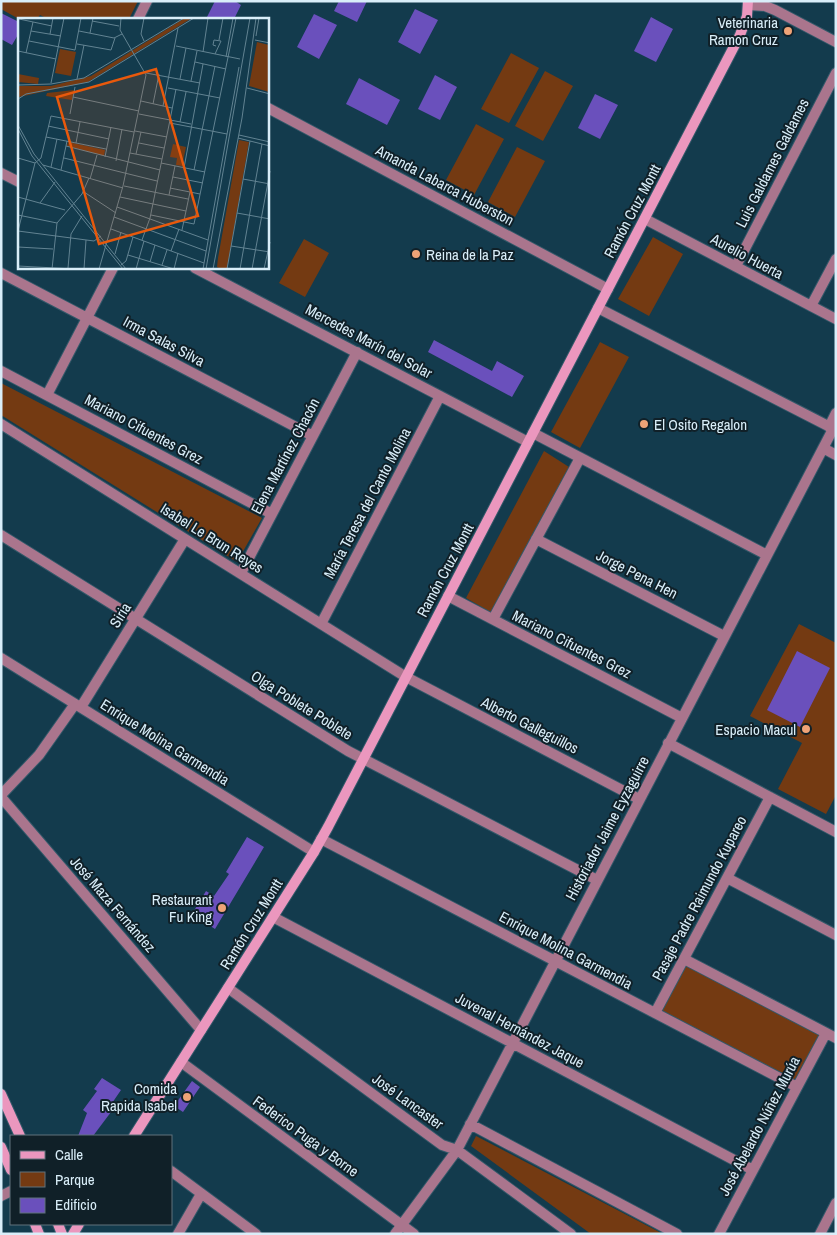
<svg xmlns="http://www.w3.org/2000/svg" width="837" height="1235" font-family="'Archivo Narrow',sans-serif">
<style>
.green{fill:#743a12}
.building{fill:#6a50bc}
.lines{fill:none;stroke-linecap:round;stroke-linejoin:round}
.street-casing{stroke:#335869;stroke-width:12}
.secondary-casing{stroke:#335869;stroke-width:12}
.street{stroke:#aa758d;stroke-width:10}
.secondary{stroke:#eb97be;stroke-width:10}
.poi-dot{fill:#efa377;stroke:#102028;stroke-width:2}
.labels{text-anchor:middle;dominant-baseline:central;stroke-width:4;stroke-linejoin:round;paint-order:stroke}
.poi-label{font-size:15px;fill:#d9eef9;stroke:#102028;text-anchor:end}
.street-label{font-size:15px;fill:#d9eef9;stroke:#102028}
.inset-road{fill:none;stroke:#628392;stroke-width:1}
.view{fill:#e8590c;fill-opacity:0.15;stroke:#e8590c;stroke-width:2.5}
.inset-edge{fill:none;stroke:#d9eef9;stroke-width:2.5}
</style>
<rect width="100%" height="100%" fill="#133b4d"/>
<path class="green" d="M1,1H138L129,19H48L40,15L37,19H19L1,9Z
M511,53L539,68L509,123L481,109Z
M545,71L573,86L543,141L515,126Z
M476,124L504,139L474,195L446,180Z
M517,147L545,161L515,217L488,202Z
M653,237L683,254L649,316L618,299Z
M304,239L329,253L305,297L279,283Z
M600,342L629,357L580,448L551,432Z
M1,383L262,518L237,562L1,415Z
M544,451L569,467L492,613L466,598Z
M799,624L836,643V795L826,814L778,789L802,743L750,716Z
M687,964L820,1035L795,1081L660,1013Z
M476,1136L663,1234H591L471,1146Z"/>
<path class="building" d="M215,1H235L241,5L234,19H206Z
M339,1H367L357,22L334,11Z
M415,9L438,20L420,54L398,42Z
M1,13L19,22V33L12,45L1,39Z
M314,14L337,25L319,59L297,47Z
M651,17L673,29L656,62L634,51Z
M435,75L457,87L440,120L418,109Z
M359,78L400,100L387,125L346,104Z
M595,94L618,105L600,139L578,128Z
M434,340L492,371L497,361L524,376L512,397L428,352Z
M797,651L830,668L800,727L767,710Z
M247,837L264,847L215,929L192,914L206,891L214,896L229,874L226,872Z
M102,1078L121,1090L108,1109L111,1112L93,1136H78L87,1113L83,1110L97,1091L94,1089Z
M192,1081L200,1087L183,1112L174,1106Z"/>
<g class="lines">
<g class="street-casing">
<path id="street" d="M748,5L765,6L775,10L836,42
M138,19L147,1
M268,108L608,289
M1,173L19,182
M645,219L836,319
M736,266L836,73
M195,268L528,442
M1,273L313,436
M811,306L836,259
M598,308L836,430
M1,371L272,514
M47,395L113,268
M1,424L406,677L639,799
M829,427L836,413
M533,433L767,555
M823,448L836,455
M1,535L348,751L597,880
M536,539L724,636
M241,573L357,352
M448,596L682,718
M493,619L580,458
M321,624L440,396
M1,658L314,852
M81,707L185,539
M668,743L836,832
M1,795L39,755L75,704
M1,797L201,1030
M321,839L797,1087
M727,878L836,935
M273,917L753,1170
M684,959L836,1038
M228,988L442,1145L457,1150L571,1234
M655,1013L770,797
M181,1062L414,1234
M470,1124L677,1234
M171,1171L256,1234
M1,1196L11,1191
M178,1234L201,1194
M395,1234L457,1150L833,429
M719,1234L826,1033
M820,1234L836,1203"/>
</g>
<g class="secondary-casing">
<path id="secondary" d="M1,1094L20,1136
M134,1136L314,852L328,827L740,35L747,16L748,1
M1,1147L11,1170
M35,1224L39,1234
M58,1224L62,1234
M73,1234L79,1224"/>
</g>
<use href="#street" class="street"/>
<use href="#secondary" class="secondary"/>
</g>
<g class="poi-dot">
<circle cx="788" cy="31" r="5"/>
<circle cx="416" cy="254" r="5"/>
<circle cx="644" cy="424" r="5"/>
<circle cx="806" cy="729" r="5"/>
<circle cx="222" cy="908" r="5"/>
<circle cx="187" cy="1097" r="5"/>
</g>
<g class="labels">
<g class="poi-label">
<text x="778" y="22">Veterinaria<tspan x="778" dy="17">Ramon Cruz</tspan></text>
<text x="426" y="254" text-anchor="start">Reina de la Paz</text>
<text x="654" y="424" text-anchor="start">El Osito Regalon</text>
<text x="796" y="729">Espacio Macul</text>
<text x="212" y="899">Restaurant<tspan x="212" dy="17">Fu King</tspan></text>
<text x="177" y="1088">Comida<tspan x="177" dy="17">Rapida Isabel</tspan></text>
</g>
<g class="street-label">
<text transform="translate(772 163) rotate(-63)">Luis Galdames Galdames</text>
<text transform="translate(445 185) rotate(28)">Amanda Labarca Huberston</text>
<text transform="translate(632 211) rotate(-62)">Ramón Cruz Montt</text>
<text transform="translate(747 256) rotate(28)">Aurelio Huerta</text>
<text transform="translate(164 341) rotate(28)">Irma Salas Silva</text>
<text transform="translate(369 341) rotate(28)">Mercedes Marín del Solar</text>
<text transform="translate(144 429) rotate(28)">Mariano Cifuentes Grez</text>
<text transform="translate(285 456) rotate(-62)">Elena Martínez Chacón</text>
<text transform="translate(367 503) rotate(-62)">María Teresa del Canto Molina</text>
<text transform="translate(212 538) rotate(32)">Isabel Le Brun Reyes</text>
<text transform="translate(445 570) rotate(-62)">Ramón Cruz Montt</text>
<text transform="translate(637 574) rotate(27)">Jorge Pena Hen</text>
<text transform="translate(120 615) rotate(-58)">Siria</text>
<text transform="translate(572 644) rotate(27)">Mariano Cifuentes Grez</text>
<text transform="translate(302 705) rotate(32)">Olga Poblete Poblete</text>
<text transform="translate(530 725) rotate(27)">Alberto Galleguillos</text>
<text transform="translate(165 742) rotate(32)">Enrique Molina Garmendia</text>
<text transform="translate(607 828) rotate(-62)">Historiador Jaime Eyzaguirre</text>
<text transform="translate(699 898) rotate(-62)">Pasaje Padre Raimundo Kupareo</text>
<text transform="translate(113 904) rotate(49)">José Maza Fernández</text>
<text transform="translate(251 924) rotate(-58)">Ramón Cruz Montt</text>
<text transform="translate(566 950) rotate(28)">Enrique Molina Garmendia</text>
<text transform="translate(520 1030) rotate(28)">Juvenal Hernández Jaque</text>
<text transform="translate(408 1101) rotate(36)">José Lancaster</text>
<text transform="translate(759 1126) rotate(-62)">José Abelardo Núñez Murúa</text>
<text transform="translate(306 1136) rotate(36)">Federico Puga y Borne</text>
</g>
</g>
<g transform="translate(18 18)">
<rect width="251" height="251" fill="#133b4d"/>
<path d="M167,0H174L70,64L1,79L0,68H33L73,58ZM239,24L251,27V74L231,68ZM42,31L58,34L53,58L37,55ZM0,56L21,60L20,66L0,64ZM56,72L54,82L28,78L29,75ZM221,122L231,124L209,251H203L199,249L200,240ZM50,124L87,132L86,138L49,128ZM155,126L168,129L164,148L158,147L159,140L152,139Z" fill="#743a12"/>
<path class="inset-road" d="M1,1L34,8M74,3L101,8M13,13L43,18M61,13L96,20L104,16M72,15L75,0M32,16L35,0M238,18L241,0M201,22L205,0M237,22L252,25M11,23L57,32L63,0M126,23L123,16L126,0M59,26L93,32L97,20M158,28L222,41M0,33L38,41M185,34L190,0M8,35L15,4M197,36L203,23L196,22L195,27L198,28M208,39L215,0M177,44L208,51M128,55L182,65M59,61L66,27M162,61L168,30M173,63L179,33M33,65L46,0M0,67L33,66L66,60L166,0M150,70L202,80M229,70L252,76M55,79L121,93M0,81L8,76L71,64L176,0M123,83L154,90M135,86L141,56M145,88L160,10M52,96L57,69M121,96L173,106M152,102L158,71M162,104L168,74M152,105L209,116M0,107L16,136L108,251M30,108L91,121M0,111L14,138L105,251M117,113L149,119M221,117L252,124M28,119L88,131M220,120L252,128M58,125L62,104M121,125L146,130M48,128L142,152M112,135L144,141M118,136L123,114M87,139L93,109M0,140L17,145M46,140L139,163M98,143L104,111M143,145L187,154M25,147L105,170M33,149L39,121M166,150L185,46M43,152L49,123M176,152L197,48M155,159L185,165M72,161L79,137M225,161L252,166M106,168L170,181M152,170L182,176M66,174L98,195M151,177L157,148M0,179L47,192M102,179L168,193M22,185L37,164M99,189L190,222M219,195L252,201M0,197L39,205M133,197L176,206L218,0M96,199L188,233M93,211L186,245M164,212L172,174M83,218L76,223L0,213L17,145L23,140L33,98L116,114M124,222L132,200L152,102M213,228L252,234M0,229L35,231M153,233L161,211M97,236L103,214M110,237L156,251M132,244L137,227M103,247L108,243L115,219M144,247L149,232M0,248L56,251M50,250L53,216L64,198M34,251L39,205L64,176L71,160M66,251L68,222M81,251L105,168L128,57L102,12L103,0M118,251L126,223M156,251L160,235M185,251L221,49M188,251L232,0M195,251L224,100L238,0M209,251L232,123M222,251L244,126M234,251L252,153M246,251L252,224"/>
<path class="view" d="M138,51L180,198L81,226L39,79Z"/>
<rect width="251" height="251" class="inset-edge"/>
</g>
<rect width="837" height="1235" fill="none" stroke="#d9eef9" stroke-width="5"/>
<rect x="10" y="1135" width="162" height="90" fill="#102028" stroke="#60727c"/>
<rect x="20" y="1151" width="25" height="8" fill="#eb97be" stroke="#60727c"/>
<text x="55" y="1160" font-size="15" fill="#d9eef9">Calle</text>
<rect x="20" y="1172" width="25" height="15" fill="#743a12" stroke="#60727c"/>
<text x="55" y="1185" font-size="15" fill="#d9eef9">Parque</text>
<rect x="20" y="1198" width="25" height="15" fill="#6a50bc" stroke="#60727c"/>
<text x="55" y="1210" font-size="15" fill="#d9eef9">Edificio</text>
</svg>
